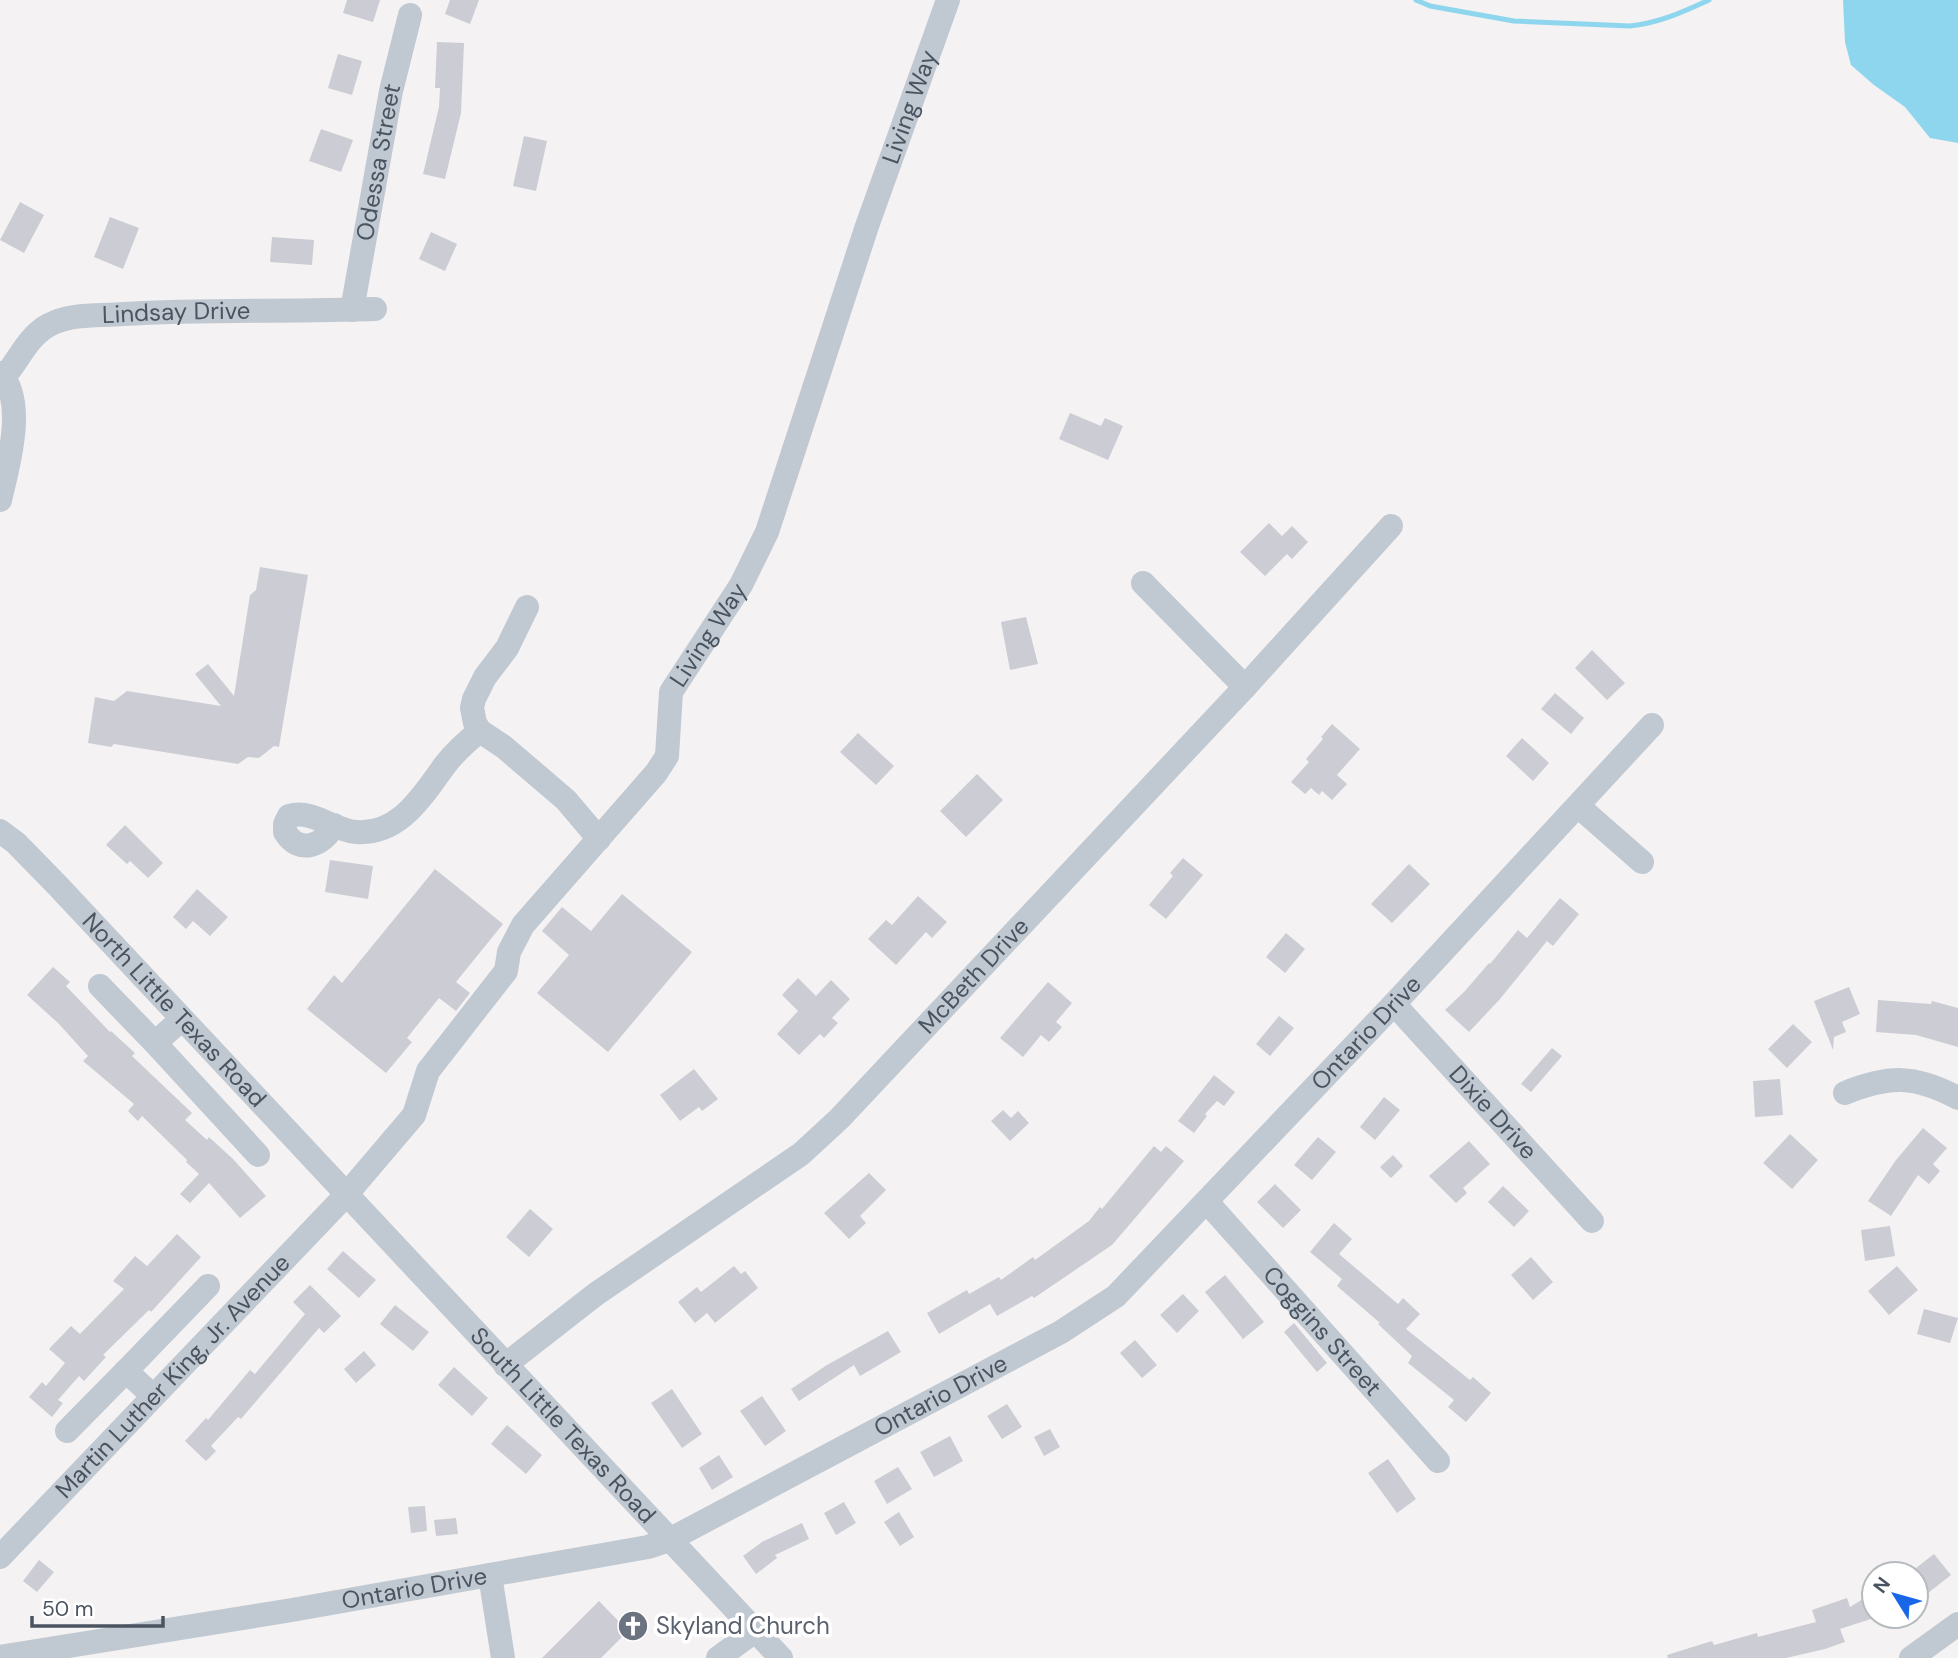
<svg xmlns="http://www.w3.org/2000/svg" width="1958" height="1658" font-family="'DM Sans',sans-serif">
<rect width="100%" height="100%" fill="#f4f2f2"/>
<path fill="#8ed5ee" d="M1843 0H1958V143L1930 138 1905 107 1874 85 1851 65 1845 42Z"/>
<g fill="none" stroke-linecap="round" stroke-linejoin="round">
<path stroke="#8ed5ee" stroke-width="5" d="M1416 0 1430 6 1514 21 1630 26C1659 23 1683 12 1709 0"/>
</g>
<path fill="#cccdd4" d="M347 0H380L373 22 343 13Z
M450 0H479L470 24 445 14Z
M437 42 464 43 461 113 445 179 423 174 439 107 440 88H435Z
M338 54 362 61 352 95 328 88Z
M321 129 353 140 341 172 309 161Z
M524 136 547 141 536 191 513 186Z
M20 202 44 215 24 253 0 240Z
M110 217 139 228 123 269 94 257Z
M431 232 457 244 445 271 419 259Z
M272 237 314 240 312 265 270 262Z
M1070 413 1101 426 1105 418 1123 426 1108 460 1059 439Z
M1269 523 1282 536 1292 526 1308 542 1292 559 1287 554 1265 576 1240 552Z
M260 567 308 575 279 747 274 746 259 758 248 757 238 764 114 744 111 747 88 743 95 697 114 701 127 691 221 706 195 674 208 664 234 696 250 595 256 590Z
M1026 617 1038 664 1010 670 1001 622Z
M1592 650 1625 683 1607 700 1575 668Z
M1555 693 1584 718 1571 734 1541 709Z
M1332 724 1360 749 1337 775 1347 784 1332 800 1322 791 1319 795 1311 788 1305 794 1291 782 1309 762 1306 759 1323 739 1321 737Z
M858 733 894 766 876 785 840 752Z
M1522 738 1549 763 1533 781 1506 756Z
M977 774 1003 800 966 837 940 811Z
M125 825 163 863 148 878 130 861 127 864 106 845Z
M1183 858 1203 875 1166 919 1149 905 1173 876 1170 873Z
M330 860 373 866 368 899 325 892Z
M1409 864 1430 884 1392 923 1371 904Z
M435 869 503 924 456 982 470 993 456 1011 439 998 407 1038 412 1042 386 1073 307 1009 334 975 342 983Z
M197 889 228 917 210 936 193 921 186 929 173 917Z
M622 894 692 952 608 1052 537 993 569 955 542 931 562 907 591 931Z
M918 896 947 922 932 938 926 932 896 965 868 939 886 920 892 925Z
M1560 898 1579 914 1553 946 1547 941 1500 999 1469 1032 1445 1010 1465 991 1489 963 1490 964 1518 930 1527 938Z
M1286 933 1305 949 1285 973 1266 957Z
M53 967 70 982 66 986 110 1032 111 1031 135 1053 132 1056 192 1113 185 1120 207 1140 209 1137 233 1159 266 1196 240 1218 209 1183 190 1203 180 1194 199 1174 186 1162 187 1160 142 1116 138 1121 128 1111 134 1104 83 1061 88 1056 58 1023 27 995Z
M798 978 816 996 831 980 850 999 832 1018 838 1023 824 1038 820 1034 799 1055 777 1034 798 1011 782 995Z
M1048 982 1072 1003 1056 1022 1062 1027 1049 1042 1041 1035 1023 1057 1000 1038Z
M1849 987 1860 1014 1842 1022 1846 1032 1834 1037 1833 1050 1814 1001Z
M1878 1000 1931 1004 1932 1001 1958 1008V1047L1916 1035 1876 1032Z
M1279 1016 1294 1028 1270 1056 1256 1044Z
M1793 1024 1812 1042 1787 1068 1768 1049Z
M1552 1048 1562 1056 1531 1092 1521 1084Z
M694 1069 718 1099 702 1111 699 1107 680 1121 660 1095Z
M1214 1075 1235 1092 1224 1106 1217 1101 1205 1114 1207 1116 1194 1133 1178 1121Z
M1780 1079 1783 1115 1755 1117 1753 1081Z
M1384 1097 1400 1110 1375 1140 1360 1127Z
M1003 1110 1011 1118 1018 1111 1029 1123 1010 1141 991 1121Z
M1923 1128 1947 1148 1933 1164 1940 1171 1929 1184 1918 1175 1891 1216 1868 1201 1896 1160Z
M1790 1134 1818 1160 1792 1189 1763 1163Z
M1318 1137 1336 1152 1312 1180 1294 1165Z
M1469 1141 1490 1164 1463 1188 1467 1193 1456 1203 1429 1176Z
M1154 1146 1161 1152 1166 1146 1184 1161 1112 1245 1034 1298 1032 1296 997 1316 990 1304 939 1334 927 1313 967 1290 969 1294 999 1277 1001 1280 1033 1257 1035 1260 1089 1221 1100 1207 1102 1209Z
M1393 1155 1403 1166 1391 1178 1380 1167Z
M869 1173 886 1190 860 1216 866 1223 849 1239 824 1213Z
M1275 1184 1301 1210 1283 1228 1257 1202Z
M1503 1186 1529 1211 1514 1227 1488 1202Z
M530 1209 553 1229 529 1257 506 1237Z
M1334 1223 1352 1239 1339 1254 1398 1304 1403 1298 1420 1314 1406 1329 1470 1380 1473 1377 1491 1393 1466 1422 1448 1407 1454 1400 1408 1363 1412 1356 1378 1324 1380 1323 1337 1286 1342 1279 1310 1252Z
M1890 1226 1895 1256 1865 1261 1861 1230Z
M177 1234 201 1257 151 1312 149 1310 103 1355 106 1357 84 1381 79 1376 58 1400 63 1403 52 1417 29 1397 42 1382 46 1386 65 1363 49 1349 71 1326 80 1334 124 1289 113 1281 135 1256 147 1266Z
M343 1251 376 1280 359 1298 327 1269Z
M1531 1257 1553 1282 1533 1300 1511 1275Z
M734 1266 741 1274 745 1271 758 1288 715 1323 707 1313 695 1323 678 1302 697 1287 701 1292Z
M1897 1266 1918 1290 1889 1315 1868 1291Z
M1225 1275 1264 1322 1243 1339 1205 1292Z
M310 1285 341 1316 324 1333 319 1328 241 1419 238 1417 211 1446 216 1451 206 1461 185 1441 206 1418 208 1420 250 1370 255 1374 305 1314 293 1302Z
M1183 1294 1199 1311 1177 1333 1160 1315Z
M395 1305 429 1332 413 1351 380 1324Z
M1924 1309 1958 1318 1950 1343 1917 1334Z
M1294 1323 1327 1363 1317 1372 1284 1332Z
M888 1331 901 1352 860 1376 854 1365 799 1401 791 1389 827 1365Z
M1135 1340 1157 1365 1142 1378 1120 1353Z
M364 1351 376 1365 356 1383 344 1369Z
M454 1367 488 1398 472 1416 438 1385Z
M672 1389 702 1434 682 1448 651 1403Z
M762 1396 786 1431 765 1446 740 1411Z
M1007 1404 1022 1427 1002 1439 987 1416Z
M507 1425 542 1455 526 1474 491 1444Z
M1050 1429 1060 1447 1044 1456 1034 1437Z
M950 1436 963 1461 934 1477 920 1452Z
M719 1455 733 1477 712 1490 699 1468Z
M1388 1459 1416 1499 1397 1513 1368 1473Z
M898 1467 912 1489 887 1504 874 1481Z
M844 1502 856 1523 836 1535 824 1513Z
M425 1506 427 1531 411 1533 408 1507Z
M899 1512 914 1537 900 1546 884 1522Z
M456 1518 458 1534 436 1536 434 1520Z
M802 1523 809 1539 775 1555 777 1558 756 1574 743 1556 762 1542Z
M1934 1554 1951 1575 1923 1597 1916 1588V1568Z
M39 1560 54 1572 37 1592 23 1581Z
M1874 1592V1618L1840 1629 1845 1642 1825 1649 1786 1658H1668L1667 1655 1712 1641 1714 1645 1757 1633 1758 1637 1816 1622 1812 1610 1847 1598 1850 1607Z
M599 1601 628 1631 601 1658H542Z"/>
<g fill="none" stroke-linecap="round" stroke-linejoin="round">
<g stroke="#c0c8d1" stroke-width="24">
<path id="s1" d="M352 310 391 91 410 15"/>
<path d="M0 373C27 401 8 466 0 500"/>
<path id="s2" d="M4 377C19 360 28 336 49 325 70 313 99 316 123 314 207 309 291 312 375 309"/>
<path d="M1143 583 1245 687"/>
<path d="M527 607 507 648 485 677 474 699 472 708 475 723 480 731 504 747 566 800 599 839"/>
<path d="M1578 806 1642 862"/>
<path d="M334 825C323 846 299 855 285 832V824L289 816C313 809 332 830 356 832 400 835 422 796 445 765 455 752 467 741 480 731"/>
<path id="s3" d="M0 831 16 843 58 886 781 1658"/>
<path d="M100 986 155 1043"/>
<path id="s4" d="M1394 1004 1592 1221"/>
<path d="M182 1019 155 1043 258 1155"/>
<path d="M1845 1093C1889 1075 1915 1075 1958 1098"/>
<path id="s5" d="M1207 1202 1438 1461"/>
<path id="s6" d="M505 1365 596 1294 801 1154 839 1119 1245 687 1391 526"/>
<path d="M153 1396 126 1371 208 1286"/>
<path d="M67 1431 126 1371"/>
<path id="s7" d="M0 1557 346 1195 414 1115 428 1071 506 971 509 952 523 925 656 773 667 756 671 692 741 585 767 532 867 226 948 0"/>
<path d="M490 1575 503 1658"/>
<path id="s8" d="M0 1657 292 1610 648 1547 669 1540 1061 1332 1116 1296 1394 1004 1652 725"/>
<path d="M718 1658 755 1631"/>
<path d="M1911 1658 1958 1624"/>
</g>
</g>
<defs>
<g id="church-disc" transform="scale(1.575)"><circle r="9.5" fill="#6b7280" stroke="#fff"/><path d="M-1.2-6h2.4v3.5h3.3v2.4h-3.3V6h-2.4V-.1h-3.3v-2.4h3.3Z" fill="#fff"/></g>
</defs>
<g fill-rule="evenodd">
<use href="#church-disc" x="633" y="1626"/>
</g>
<g text-anchor="middle" stroke-width="7" stroke-linejoin="round" paint-order="stroke">
<g font-size="24" fill="#495460" stroke="#fff">
<text dy="8" stroke="none"><textPath href="#s7" startOffset="1750">Living Way</textPath></text>
<text dy="8" stroke="none"><textPath href="#s1" startOffset="150">Odessa Street</textPath></text>
<text dy="8" stroke="none"><textPath href="#s2" startOffset="198">Lindsay Drive</textPath></text>
<text dy="8" stroke="none"><textPath href="#s7" startOffset="1183">Living Way</textPath></text>
<text dy="8" stroke="none"><textPath href="#s6" startOffset="612">McBeth Drive</textPath></text>
<text dy="8" stroke="none"><textPath href="#s3" startOffset="250">North Little Texas Road</textPath></text>
<text dy="8" stroke="none"><textPath href="#s8" startOffset="1552">Ontario Drive</textPath></text>
<text dy="8" stroke="none"><textPath href="#s4" startOffset="147">Dixie Drive</textPath></text>
<text dy="8" stroke="none"><textPath href="#s5" startOffset="173">Coggins Street</textPath></text>
<text dy="8" stroke="none"><textPath href="#s7" startOffset="250">Martin Luther King, Jr. Avenue</textPath></text>
<text dy="8" stroke="none"><textPath href="#s8" startOffset="987">Ontario Drive</textPath></text>
<text dy="8" stroke="none"><textPath href="#s3" startOffset="819">South Little Texas Road</textPath></text>
<text dy="8" stroke="none"><textPath href="#s8" startOffset="420">Ontario Drive</textPath></text>
</g>
<g font-size="24" fill="#5b616d" stroke="#fff" text-anchor="start">
<text x="656" y="1634">Skyland Church</text>
</g>
</g>
<g transform="translate(1895 1595) rotate(307)"><circle r="33" fill="#ffffff" stroke="#b6bbbf" stroke-width="2"/>
<path d="M0-5L12 26L0 18L-12 26Z" fill="#1767e8"/>
<text y="-10" font-size="19" font-weight="bold" text-anchor="middle" fill="#495460">N</text>
</g>
<path d="M32 1616v10h131v-10" fill="none" stroke="#495460" stroke-width="3.5"/>
<text x="42" y="1616" font-size="21" fill="#495460" stroke="#ffffff" stroke-width="5" paint-order="stroke">50 m</text>
</svg>
